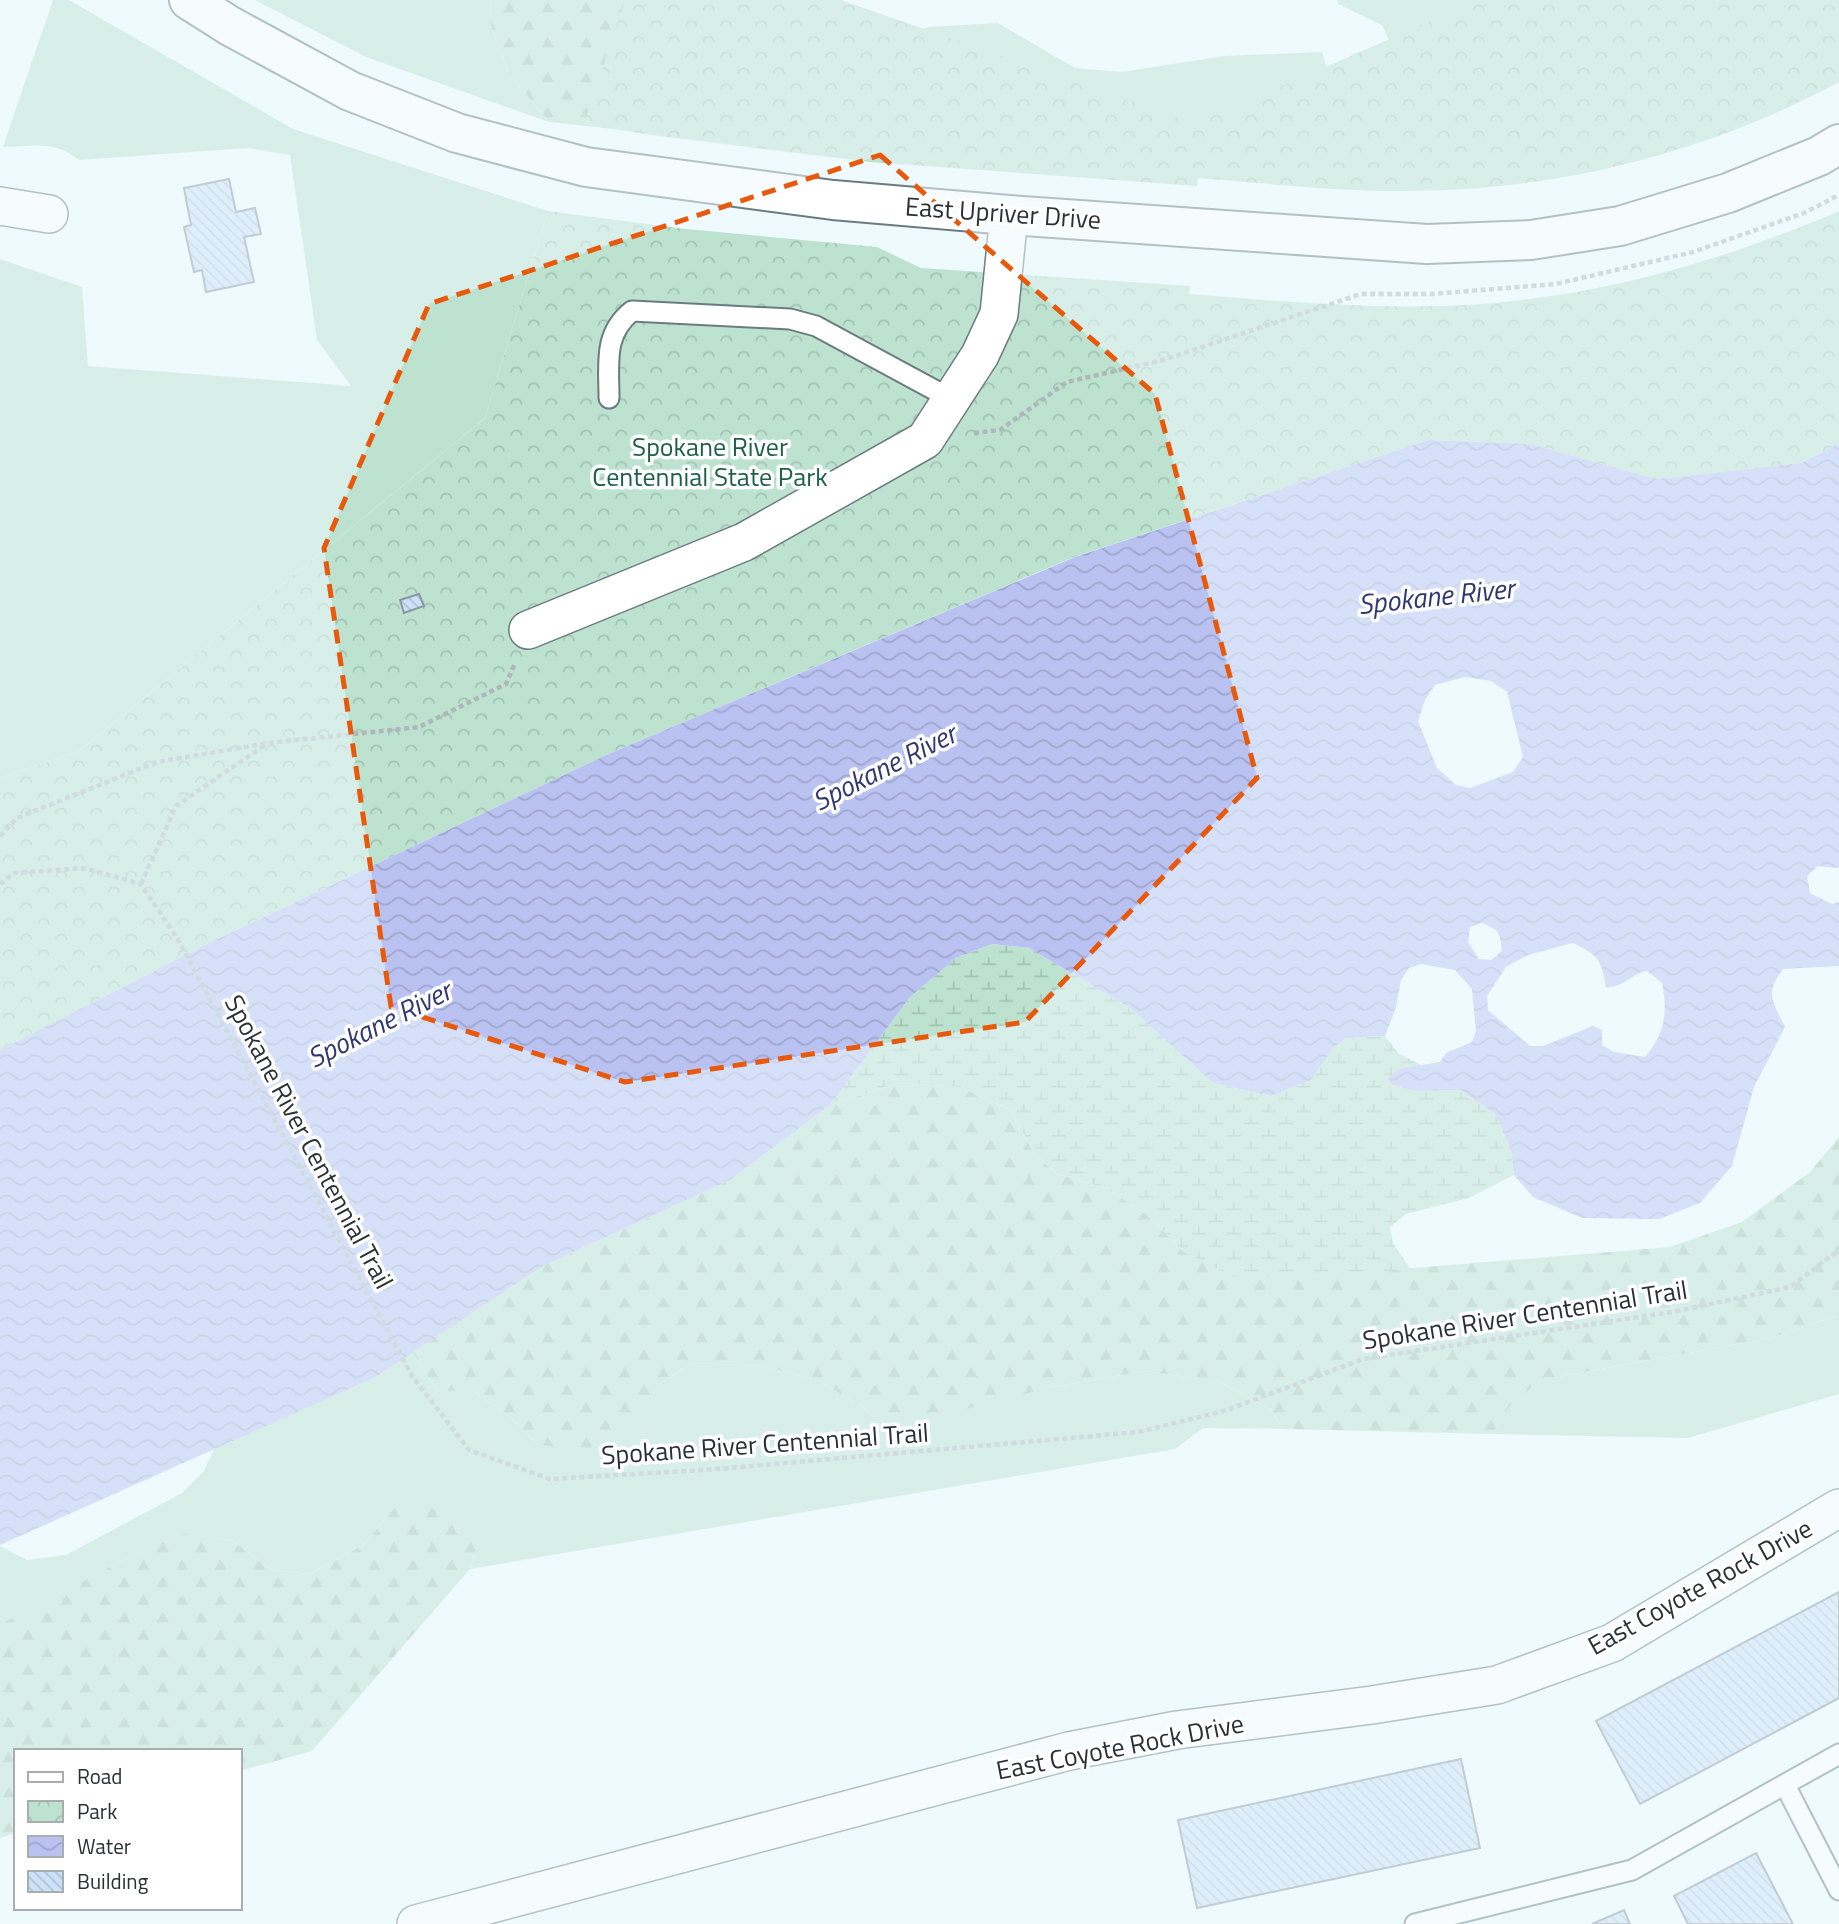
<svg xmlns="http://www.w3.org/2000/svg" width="1839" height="1924" font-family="'Titillium Web',sans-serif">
<defs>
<pattern id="forest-firs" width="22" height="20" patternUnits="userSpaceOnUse" patternTransform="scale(1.75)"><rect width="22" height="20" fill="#bde3d0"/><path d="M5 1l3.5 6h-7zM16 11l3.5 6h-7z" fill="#a3c3b3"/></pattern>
<pattern id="wetland-marsh" width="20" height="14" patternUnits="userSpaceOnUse" patternTransform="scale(1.75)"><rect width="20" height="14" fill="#bde3d0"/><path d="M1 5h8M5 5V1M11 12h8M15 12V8" fill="none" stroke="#a3c3b3"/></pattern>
<pattern id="park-crowns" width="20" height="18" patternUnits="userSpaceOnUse" patternTransform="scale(1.75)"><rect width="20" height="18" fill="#bde3d0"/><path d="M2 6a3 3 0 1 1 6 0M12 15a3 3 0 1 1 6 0" fill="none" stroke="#a3c3b3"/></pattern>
<pattern id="water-waves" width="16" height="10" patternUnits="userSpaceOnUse" patternTransform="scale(1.75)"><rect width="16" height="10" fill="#b9c2f1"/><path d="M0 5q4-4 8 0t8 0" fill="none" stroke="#9fa7cf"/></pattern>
<pattern id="building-back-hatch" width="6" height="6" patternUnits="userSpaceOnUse" patternTransform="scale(1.75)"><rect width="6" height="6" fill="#cbe2f9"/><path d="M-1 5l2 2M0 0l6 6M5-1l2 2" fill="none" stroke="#aec2d6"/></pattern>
</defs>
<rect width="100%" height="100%" fill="#effafe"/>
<path fill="#bde3d0" d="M53 0H69L293 129 548 211 485 418 78 752 0 778V259L82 287 88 366 351 386 317 340 290 155 248 148 79 160C55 140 32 146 3 147Z
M255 0H491L490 23 508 72 549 122 366 57Z
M1337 0H1513L1401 66 1382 25 1338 4Z
M998 23 1075 68 1121 72 1225 56 1322 52 1331 82 1249 132 807 80 928 27Z
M1839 1315V1394L1688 1438 1492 1434 1512 1402 1541 1380 1771 1338Z
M413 1352 437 1391H473L509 1416 537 1444 631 1432 661 1383 693 1363 761 1366 818 1380 870 1412 1052 1387 1145 1371 1220 1382 1270 1409 1283 1429 1203 1428 1175 1449 470 1569 478 1543 395 1507 363 1545 310 1574 271 1570 232 1540 184 1535 121 1561 0 1626V1546L27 1560 66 1555 182 1493 204 1471 214 1449 376 1377Z"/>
<path fill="url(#forest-firs)" d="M491 0H628L718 140 549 122 508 72 490 23Z
M898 1083 961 1087 1012 1111 1033 1152 1057 1174 1108 1189 1147 1215 1184 1252 1315 1276 1670 1247 1742 1222 1810 1172 1839 1137V1315L1771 1338 1541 1380 1512 1403 1492 1434 1283 1429 1270 1409 1220 1382 1145 1371 1052 1387 924 1420 870 1412 818 1380 761 1366 693 1363 661 1383 632 1432 582 1451 537 1444 509 1416 473 1391H437L413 1352 543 1266 730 1180 830 1105Z
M430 1500 459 1510 478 1543 470 1569 312 1751 240 1771V1751H16V1833L0 1838V1626L5 1622 121 1561 184 1534 232 1540 271 1570 310 1574 363 1545 395 1507Z"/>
<path fill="url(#wetland-marsh)" d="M992 944 1029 948 1130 1008 1213 1083 1271 1096 1311 1080 1333 1048 1346 1038 1385 1036 1398 1053 1423 1066 1398 1069 1416 1091 1461 1090 1495 1114 1511 1150 1514 1175 1469 1198 1406 1214 1390 1227 1393 1243 1411 1270 1315 1276 1234 1277 1184 1252 1147 1215 1108 1189 1057 1174 1033 1152 1012 1111 961 1087 898 1083 830 1105 910 997 956 958Z"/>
<path fill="url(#park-crowns)" d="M625 0H841L1195 124 1479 0H1839V82C1704 155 1548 193 1395 191 1329 191 1263 183 1198 178L1197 186 870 162 651 135 584 124Z
M548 211 686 229 877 247 921 268 1190 286 1189 294C1281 301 1373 310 1465 305 1595 298 1720 262 1839 211V444L1801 463 1657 479 1530 444 1428 440 1074 557 606 755 207 944 0 1050V778L78 752 485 418Z"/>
<path fill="url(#water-waves)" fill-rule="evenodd" d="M1428 440 1530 444 1657 479 1801 463 1839 444V868L1818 866 1807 876 1810 893 1832 904 1839 902V966L1783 969C1764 994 1773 1002 1785 1027L1754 1087 1732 1166 1700 1203 1659 1219 1582 1218 1533 1197 1514 1175 1511 1150 1495 1114 1461 1090 1416 1091 1390 1084 1389 1077 1398 1069 1440 1062 1446 1053 1472 1042 1476 1031 1472 989 1455 970 1421 964 1409 968 1401 980 1396 1007 1385 1036 1346 1038 1333 1048 1311 1080 1271 1096 1213 1083 1130 1008 1029 948 992 944 956 958 910 997 830 1105 730 1180 543 1266 376 1377 0 1545V1050L207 944 606 755 1075 557ZM1465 677 1491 681 1507 692 1523 757 1513 772 1470 788 1456 785 1437 768 1418 721 1425 700 1435 685ZM1482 923C1499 930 1500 932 1502 951L1491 960 1479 959 1468 942 1470 927ZM1573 943C1599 956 1601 959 1606 987 1622 989 1632 973 1647 971L1662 983C1668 1012 1665 1034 1645 1057L1614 1052 1602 1045V1030L1593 1026 1543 1046H1530L1488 1010 1487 996 1506 967 1528 955Z"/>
<path fill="url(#building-back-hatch)" stroke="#8a96a1" stroke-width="2" d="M229 179 236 212 255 208 261 234 244 237 254 282 206 292 202 270 194 272 184 227 191 225 184 188Z
M419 594 424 606 404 613 400 600Z
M1839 1592V1698L1640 1804 1596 1721Z
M1461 1759 1480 1848 1197 1908 1178 1820Z
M1756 1853 1793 1924H1688L1674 1896Z
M1624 1910 1630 1924H1592Z"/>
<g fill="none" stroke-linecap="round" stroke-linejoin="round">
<g stroke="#6b7c81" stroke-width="23">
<path id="service" d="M609 398C609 364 603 334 632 311L790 319 816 326 953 400
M1785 1785 1839 1890
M1415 1924 1632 1870 1839 1754"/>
</g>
<g stroke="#6b7c81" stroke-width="40">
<path id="minor" d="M0 206 49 214
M528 630 744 542 925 440 980 355 999 314 1009 215
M416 1924 1069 1751 1177 1730 1372 1705 1497 1685 1612 1643 1839 1508"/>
</g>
<g stroke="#6b7c81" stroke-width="42">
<path id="tertiary" d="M189 0 230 26 350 91 457 133 586 167 833 200 1009 215 1427 244 1531 240 1620 226 1728 193 1819 156 1839 144"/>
</g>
<path stroke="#aeb8bb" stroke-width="4.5" stroke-dasharray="5 3.5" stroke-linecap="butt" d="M974 433 1000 430 1067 382 1163 360 1361 294H1432L1556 284 1693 252 1804 213 1839 195
M0 836 17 818 157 762 269 743 419 727 506 684 515 663
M0 884 14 873 84 868 141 884 177 938 412 1376 469 1450 550 1479 705 1470 1139 1432 1227 1410 1363 1359 1678 1311 1790 1287 1839 1250
M141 884 176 806 265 745"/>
<use href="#service" stroke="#fff" stroke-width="19"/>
<use href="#minor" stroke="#fff" stroke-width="37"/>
<use href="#tertiary" stroke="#fff" stroke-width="38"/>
</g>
<path d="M0 0H1839V1924H0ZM880 155 1155 394 1257 778 1025 1022 625 1082 391 1007 324 548 429 304Z" fill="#effafe" fill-opacity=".55" fill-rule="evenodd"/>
<path fill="none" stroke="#e8590c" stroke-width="5" stroke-dasharray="14 9" stroke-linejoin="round" d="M880 155 1155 394 1257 778 1025 1022 625 1082 391 1007 324 548 429 304Z"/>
<g text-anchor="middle" stroke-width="7" stroke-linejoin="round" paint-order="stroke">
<g font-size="26" fill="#2a3133" stroke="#fff">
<text transform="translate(1003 213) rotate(4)" y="9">East Upriver Drive</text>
<text transform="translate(309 1142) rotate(62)" y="9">Spokane River Centennial Trail</text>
<text transform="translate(1525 1315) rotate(-9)" y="9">Spokane River Centennial Trail</text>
<text transform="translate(765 1444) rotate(-4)" y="9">Spokane River Centennial Trail</text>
<text transform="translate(1700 1587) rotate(-29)" y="9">East Coyote Rock Drive</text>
<text transform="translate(1120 1747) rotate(-11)" y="9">East Coyote Rock Drive</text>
</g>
<g font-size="26" fill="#1e5f47" stroke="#fff">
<text x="710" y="456">Spokane River<tspan x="710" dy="30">Centennial State Park</tspan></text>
</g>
<g font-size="28" font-style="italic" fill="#31376f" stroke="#fff">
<text transform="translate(1436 596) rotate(-6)" y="10">Spokane River</text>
<text transform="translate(884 767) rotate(-27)" y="10">Spokane River</text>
<text transform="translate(379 1024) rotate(-27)" y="10">Spokane River</text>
</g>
</g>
<rect x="14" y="1749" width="228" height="161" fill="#ffffff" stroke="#aaadad" stroke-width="2"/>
<rect x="28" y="1772" width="35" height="10" fill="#ffffff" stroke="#aaadad" stroke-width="2"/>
<text x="77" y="1784" font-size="21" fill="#2a3133">Road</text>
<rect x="28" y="1801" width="35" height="21" fill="url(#park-crowns)" stroke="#aaadad" stroke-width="2"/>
<text x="77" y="1819" font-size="21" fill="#2a3133">Park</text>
<rect x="28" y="1836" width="35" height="21" fill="url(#water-waves)" stroke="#aaadad" stroke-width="2"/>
<text x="77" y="1854" font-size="21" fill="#2a3133">Water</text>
<rect x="28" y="1871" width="35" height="21" fill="url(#building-back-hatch)" stroke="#aaadad" stroke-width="2"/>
<text x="77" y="1889" font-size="21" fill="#2a3133">Building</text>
</svg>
